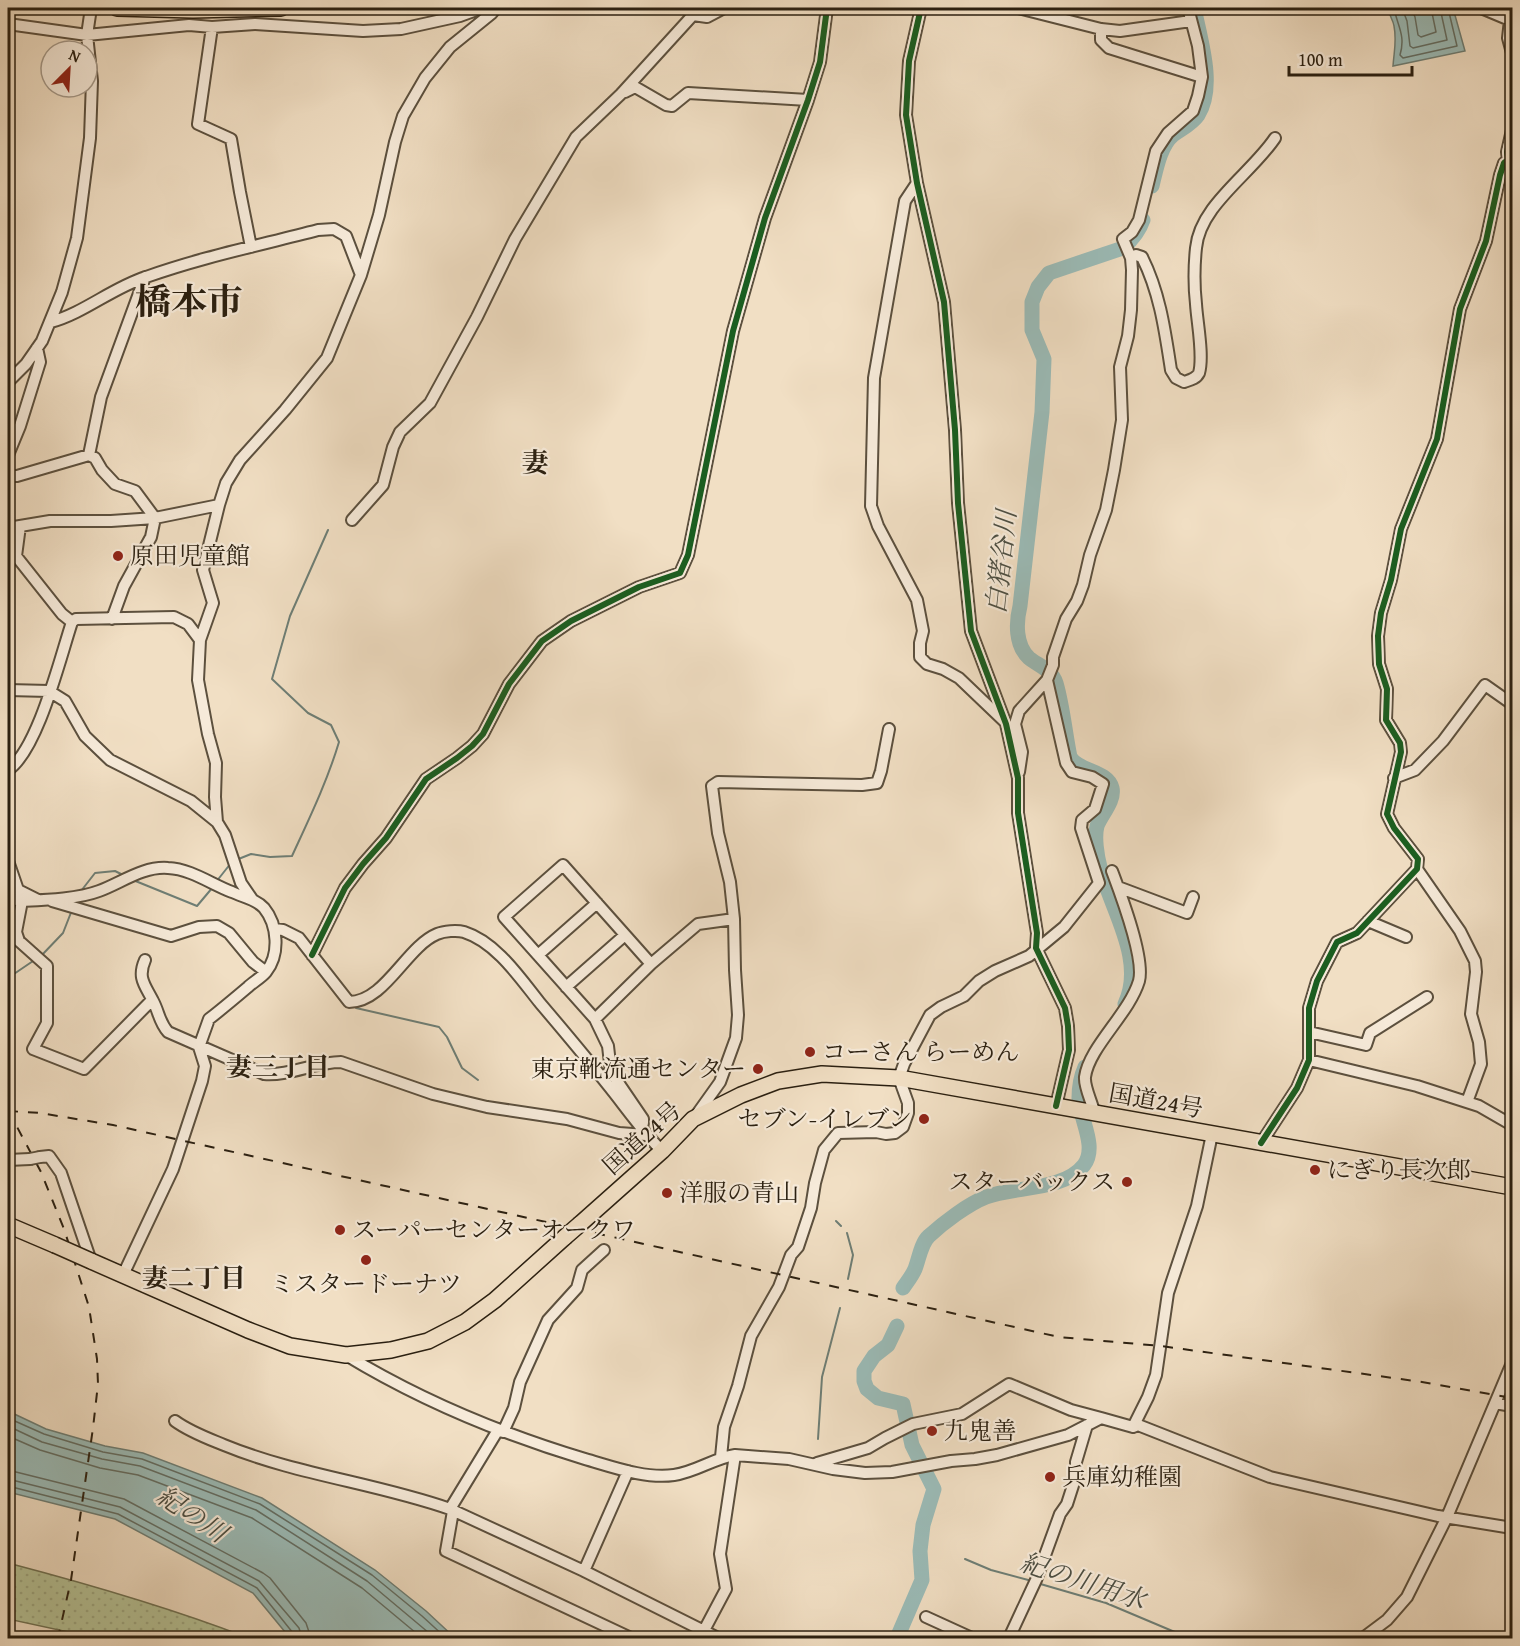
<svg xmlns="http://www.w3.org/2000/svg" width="1520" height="1646" font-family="'Gentium Book Plus','Noto Serif JP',serif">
<defs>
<pattern id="grass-dots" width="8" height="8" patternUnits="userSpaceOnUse" patternTransform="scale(1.5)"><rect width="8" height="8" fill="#b6c397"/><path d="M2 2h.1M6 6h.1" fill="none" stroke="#9da781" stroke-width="1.8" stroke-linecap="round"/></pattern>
</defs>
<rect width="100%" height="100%" fill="#f1dfc4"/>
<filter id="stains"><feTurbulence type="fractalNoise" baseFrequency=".00333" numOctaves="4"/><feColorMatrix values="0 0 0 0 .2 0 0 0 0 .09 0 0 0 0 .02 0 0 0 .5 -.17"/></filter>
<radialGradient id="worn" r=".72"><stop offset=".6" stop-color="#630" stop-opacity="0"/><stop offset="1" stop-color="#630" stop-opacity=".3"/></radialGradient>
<path fill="url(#grass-dots)" stroke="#707254" stroke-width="1.5" d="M8 1563C88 1584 168 1607 246 1637L96 1638 8 1619Z"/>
<path fill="#9bbcb8" stroke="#6e7e75" stroke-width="1.5" d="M1389 8H1453L1465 51 1393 66C1394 51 1397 41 1394 26 1393 19 1388 15 1389 8Z
M8 1411 46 1429 105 1446 143 1453 262 1498 375 1570 426 1611 455 1638H290L253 1593 115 1519 8 1492Z"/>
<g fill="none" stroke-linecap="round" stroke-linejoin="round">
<path stroke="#636e64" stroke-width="1.5" d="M1394 8C1397 25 1406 35 1400 55L1403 58 1457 46 1448 8
M1402 8 1407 21 1410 46 1413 48 1447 40 1440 8
M1411 8 1415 17 1418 35 1421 37 1436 32 1431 8
M8 1418 44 1434 103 1452 142 1459 260 1504 372 1575 422 1616 446 1638
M8 1426 42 1442 102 1459 140 1466 256 1510 367 1581 435 1638
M8 1436 40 1450 100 1468 138 1475 252 1518 362 1588 422 1638
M8 1470 124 1499 263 1573 270 1578 306 1623 311 1638
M8 1479 120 1507 259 1581 299 1628 302 1638
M8 1486 118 1514 257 1588 293 1633 294 1638"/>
<path stroke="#6e7e75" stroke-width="2" d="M236 860 251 854 270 857 292 856C309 819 327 782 339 742L331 725 308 713 272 679 290 616 328 530
M133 880 197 906 213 887
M216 882 231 863
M81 891 95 873 115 871 123 875
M41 956 63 933 72 910
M8 978 36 959
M356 1008 439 1027 447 1037 462 1068 478 1080
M836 1221 841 1226
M847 1233 853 1255 848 1279
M818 1439 822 1377 840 1308
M965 1559 991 1570 1032 1581
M1037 1583 1106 1603 1189 1638"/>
<path stroke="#9bbcb8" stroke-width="15" d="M1152 186C1156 170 1160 146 1173 135 1181 129 1192 124 1198 115 1216 87 1200 38 1194 8
M1125 1004C1146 960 1111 910 1100 867 1097 856 1094 837 1097 826 1101 815 1115 801 1112 788 1107 770 1079 772 1070 757 1065 733 1063 707 1056 683 1052 670 1039 666 1029 658 1015 645 1016 622 1020 606L1042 412 1044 359 1032 330V302L1038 287 1049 273 1123 248C1132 240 1139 232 1143 220
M903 1288C907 1282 912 1276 915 1269 919 1259 921 1243 929 1236 943 1223 968 1204 986 1197 1015 1186 1064 1191 1084 1165 1098 1146 1079 1118 1079 1098 1079 1088 1081 1076 1085 1067
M897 1326 888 1345 874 1356 864 1371V1381L867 1389 878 1398 903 1404 912 1445 934 1489 923 1525 920 1551 922 1580 897 1638"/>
<g stroke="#5c503e" stroke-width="14">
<path id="minor" d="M921 8 909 61 906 115 917 183 944 302 955 430 958 503 971 631 1006 724 1018 778V813L1037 933 1036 948 1065 1008 1068 1026 1069 1050 1056 1106
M1018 8 1101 29 1120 31 1191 21
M1481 8 1512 21
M1510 20 1508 38 1512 53
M8 24 87 35 189 25 212 27 255 24 363 31 401 29 460 16 482 8
M212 27 198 124 231 139 240 192 251 247
M1101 29V40L1109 48 1202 77
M625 92 635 87 666 105 672 106 688 93 808 100
M917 183 905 201 874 378 871 506 878 526 917 600 923 631 920 643V657L927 664 943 669 959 678 1004 721
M1131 258 1136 255 1142 257C1160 293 1165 331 1171 370L1176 378 1184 382C1190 380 1196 379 1199 373 1204 356 1197 322 1196 304 1194 286 1194 267 1196 248 1200 205 1251 174 1275 138
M51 322C84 313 112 288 146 277 202 257 261 245 318 230L334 229 346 236 361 275
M8 382 26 364 42 341 62 292 77 238 90 138 92 81 87 35 91 8
M8 455 20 426 40 362 37 348
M89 455 101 397 145 277
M8 476H17L89 455 95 458 102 470 115 484 135 491 155 518
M352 520 383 485 393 447 400 432 430 403 477 317 515 239 576 137 621 94 693 15 707 17 724 8
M20 526 16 556 62 614 72 622
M8 528 50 521H111L155 518 219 505
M112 619 124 586 151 537 155 518
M8 690 49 691 65 701 85 736 110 760 191 801 217 822 225 835 241 883 252 899
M8 770C38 750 60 658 72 622L76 619 174 617 188 624 200 640
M1019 772 1022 752 1015 724 1019 711 1047 680 1053 665V657L1066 619 1077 601 1083 585 1090 555 1106 510 1114 470 1122 420 1120 367 1128 336 1131 310 1132 270 1131 258 1123 239 1132 232 1139 220 1156 151 1168 133 1193 111 1198 96 1202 77 1198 46 1188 8
M1394 778 1415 770 1443 741 1485 685 1512 704
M217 822 215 797 216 763 208 734 198 680 200 640 213 603 203 570 219 505 226 483 240 460 285 410 327 358 361 275 379 215 395 142 403 116 425 78 450 47 492 13 496 8
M8 861 18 890 38 900
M1417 869 1460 931 1475 961 1476 972 1471 1014 1479 1042 1481 1064 1467 1102
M1118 887 1187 913 1193 897
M8 898 22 901
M52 901 171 936 199 927 217 926 229 933 253 962 266 972
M1368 921 1406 937
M274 929 283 930 299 938 349 1002C385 1002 406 947 437 934 444 931 457 930 464 932 496 942 520 978 540 1003 563 1030 585 1056 607 1084 625 1106 641 1130 662 1151
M312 955 345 888 363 864 386 838 426 779 457 758 472 746 483 734 509 684 542 641 571 621 639 587 680 573 688 555 733 331 765 218 808 100 820 62 827 8
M538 955 597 903
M145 960C137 978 145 985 153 1001 159 1012 159 1022 168 1032L264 1074C290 1076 315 1062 341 1062L433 1094 487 1107 567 1119 619 1133 646 1135
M566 987 625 935
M595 1019 651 964 698 924 734 919
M1309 1032 1366 1045 1370 1033 1427 997
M1309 1060 1417 1086 1479 1106 1512 1125
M1094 1112C1092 1102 1084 1087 1085 1077 1089 1047 1129 1014 1139 981 1145 958 1121 895 1112 871
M695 1117 720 1082 736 1038 738 1015 735 970 734 919 730 882 718 833 712 786 718 782 862 785 877 783 881 771 889 729
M643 1123V1119L611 1072 608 1046 595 1019 504 917 563 865 651 964
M1261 1143 1297 1088 1309 1060V1008L1317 981 1337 942 1357 933 1417 869 1418 859 1394 828 1387 814 1401 752 1400 743 1386 720 1387 689 1379 664 1378 636 1381 613 1391 580 1401 529 1437 439 1460 309 1486 241 1500 175 1504 163 1508 160 1507 152 1512 130
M40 1157 49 1156 61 1173 91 1261
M8 1160 30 1159
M123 1275 173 1169 202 1081 205 1066 199 1047 209 1019C222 1009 235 998 248 987 253 982 261 978 266 972 280 955 278 925 264 908 256 899 243 897 232 892 211 884 191 869 168 868 143 866 121 883 99 891 78 899 45 900 22 901L16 932 19 941 47 966V1023L33 1049 84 1069 152 1000
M346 1355C420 1400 502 1434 585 1459 613 1467 645 1479 674 1475 696 1472 714 1458 735 1455L720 1554 726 1589 700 1638
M1495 1403 1512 1406
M175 1421C190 1432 207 1438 224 1445 297 1475 376 1483 450 1509
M1133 1427 1148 1397 1156 1375 1168 1293 1197 1206 1212 1134
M498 1430 450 1509 584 1571 718 1638
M503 1432 514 1408 520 1382 548 1320 577 1288 582 1270 604 1250
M735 1455 789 1459 833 1469 865 1473 892 1472 951 1461 975 1459 997 1455 1068 1435 1101 1418 1133 1427 1138 1425 1270 1477 1438 1516 1512 1528
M721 1457 724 1427 738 1386 751 1336 779 1287 791 1255 798 1247 811 1208 815 1183 824 1150 838 1133 876 1132 886 1134 895 1133 903 1127 908 1113V1103L899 1078 904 1064 930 1015 941 1007 964 996 979 981 995 971 1029 956 1064 927 1099 883 1081 828 1082 820 1095 809 1103 784 1092 777 1072 772 1066 763 1047 680
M817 1463 868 1448 885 1438 913 1424 962 1414 1009 1384 1071 1410 1101 1418
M453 1511 446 1551 631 1638
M584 1571 628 1471
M926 1617 972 1638
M636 1638H644
M1009 1638 1036 1580 1060 1514 1067 1504 1076 1476V1462L1087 1425
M1363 1638 1387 1620 1407 1597 1447 1517 1512 1363"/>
</g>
<g stroke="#2b2011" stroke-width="18">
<path id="highway" d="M117 8 193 10 281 8
M580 1224 662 1151 693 1119 741 1095 778 1081 822 1074 899 1078 1512 1187
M8 1225 55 1245
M91 1261 248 1330 290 1346 346 1355 391 1350 428 1341 465 1322 495 1300 565 1237"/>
</g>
<use href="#minor" stroke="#f6ead9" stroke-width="10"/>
<use href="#highway" stroke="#f1dfc4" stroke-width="15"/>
<path stroke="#2b2011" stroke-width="2" stroke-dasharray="10 10" stroke-linecap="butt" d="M8 1110 41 1172 64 1229 89 1307 97 1359 98 1384 93 1428 71 1580 58 1638
M8 1111 40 1113 113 1125 1059 1337 1161 1346 1422 1382 1512 1398"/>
<g stroke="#5c503e" stroke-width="14" stroke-linecap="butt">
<path id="minor-bridge" d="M30 1159 40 1157"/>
</g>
<g stroke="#2b2011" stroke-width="18" stroke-linecap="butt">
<path id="highway-bridge" d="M565 1237 580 1224
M55 1245 91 1261"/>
</g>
<use href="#minor-bridge" stroke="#f6ead9" stroke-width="10"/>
<use href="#highway-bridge" stroke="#f1dfc4" stroke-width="15"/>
<g stroke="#f6ead9" stroke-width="10">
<path id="cycleway" d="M921 8 909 61 906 115 917 183 944 302 955 430 958 503 971 631 1006 724 1018 778V813L1037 933 1036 948 1065 1008 1068 1026 1069 1050 1056 1106
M312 955 345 888 363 864 386 838 426 779 457 758 472 746 483 734 509 684 542 641 571 621 639 587 680 573 688 555 733 331 765 218 808 100 820 62 827 8
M1261 1143 1297 1088 1309 1060V1008L1317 981 1337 942 1357 933 1417 869 1418 859 1394 828 1387 814 1401 752 1400 743 1386 720 1387 689 1379 664 1378 636 1381 613 1391 580 1401 529 1437 439 1460 309 1486 241 1500 175 1504 163 1508 160 1507 152 1512 130"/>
</g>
<use href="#cycleway" stroke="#1b5e20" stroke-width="6"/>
</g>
<g fill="#8f2418" stroke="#f6ead9" stroke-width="2">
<circle cx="118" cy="556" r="6"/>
<circle cx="810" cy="1052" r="6"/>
<circle cx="758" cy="1069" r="6"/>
<circle cx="924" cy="1119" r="6"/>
<circle cx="1315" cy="1170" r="6"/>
<circle cx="1127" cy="1182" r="6"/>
<circle cx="667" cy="1193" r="6"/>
<circle cx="340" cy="1230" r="6"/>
<circle cx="366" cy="1260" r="6"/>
<circle cx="932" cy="1431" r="6"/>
<circle cx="1050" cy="1477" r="6"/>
</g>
<g text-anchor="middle" stroke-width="4.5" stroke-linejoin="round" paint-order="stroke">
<g font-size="24" fill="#2b2011" stroke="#f6ead9" text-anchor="start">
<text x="130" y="564">原田児童館</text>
<text x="822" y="1060">コーさん らーめん</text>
<text x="746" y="1077" text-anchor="end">東京靴流通センター</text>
<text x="912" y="1127" text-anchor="end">セブン-イレブン</text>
<text x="1327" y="1178">にぎり長次郎</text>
<text x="1115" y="1190" text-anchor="end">スターバックス</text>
<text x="679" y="1201">洋服の青山</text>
<text x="352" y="1238">スーパーセンターオークワ</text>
<text x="366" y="1292" text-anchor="middle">ミスタードーナツ</text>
<text x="944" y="1439">九鬼善</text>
<text x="1062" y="1485">兵庫幼稚園</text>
</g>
<g font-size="24" fill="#2b2011" stroke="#f6ead9">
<text transform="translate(1156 1101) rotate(10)" y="8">国道24号</text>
<text transform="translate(642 1138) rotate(-42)" y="8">国道24号</text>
</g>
<g font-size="26" font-style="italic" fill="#4d4f43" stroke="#f6ead9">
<text transform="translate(1001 562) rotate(-84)" y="9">白猪谷川</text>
<text transform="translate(192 1514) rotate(34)" y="9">紀の川</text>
<text transform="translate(1083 1581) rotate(18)" y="9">紀の川用水</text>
</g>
<g font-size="26" font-weight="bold" fill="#2b2011" stroke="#f6ead9">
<text x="278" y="1076">妻三丁目</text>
<text x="194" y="1287">妻二丁目</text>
</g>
<g font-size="27" font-weight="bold" fill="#2b2011" stroke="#f6ead9">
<text x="535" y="472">妻</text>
</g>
<g font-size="36" font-weight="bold" fill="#2b2011" stroke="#f6ead9">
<text x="189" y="314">橋本市</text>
</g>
</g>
<rect width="1520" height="1646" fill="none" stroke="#f1dfc4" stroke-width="30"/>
<rect x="9" y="9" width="1502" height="1628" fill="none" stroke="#2b2011" stroke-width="3"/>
<rect x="15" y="15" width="1490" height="1616" fill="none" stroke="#2b2011" stroke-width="1.5"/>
<g transform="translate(69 69) rotate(24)"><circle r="28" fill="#f6ead9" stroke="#a59989" stroke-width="1.5"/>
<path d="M0-4.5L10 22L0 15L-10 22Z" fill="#8f2418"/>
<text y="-9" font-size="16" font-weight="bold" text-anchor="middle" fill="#2b2011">N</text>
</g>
<path d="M1289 66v9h123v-9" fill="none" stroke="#2b2011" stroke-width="3"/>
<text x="1298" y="66" font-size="18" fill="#2b2011" stroke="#f6ead9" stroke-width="4.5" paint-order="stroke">100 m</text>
<rect width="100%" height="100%" filter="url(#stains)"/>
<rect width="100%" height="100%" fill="url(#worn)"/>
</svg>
